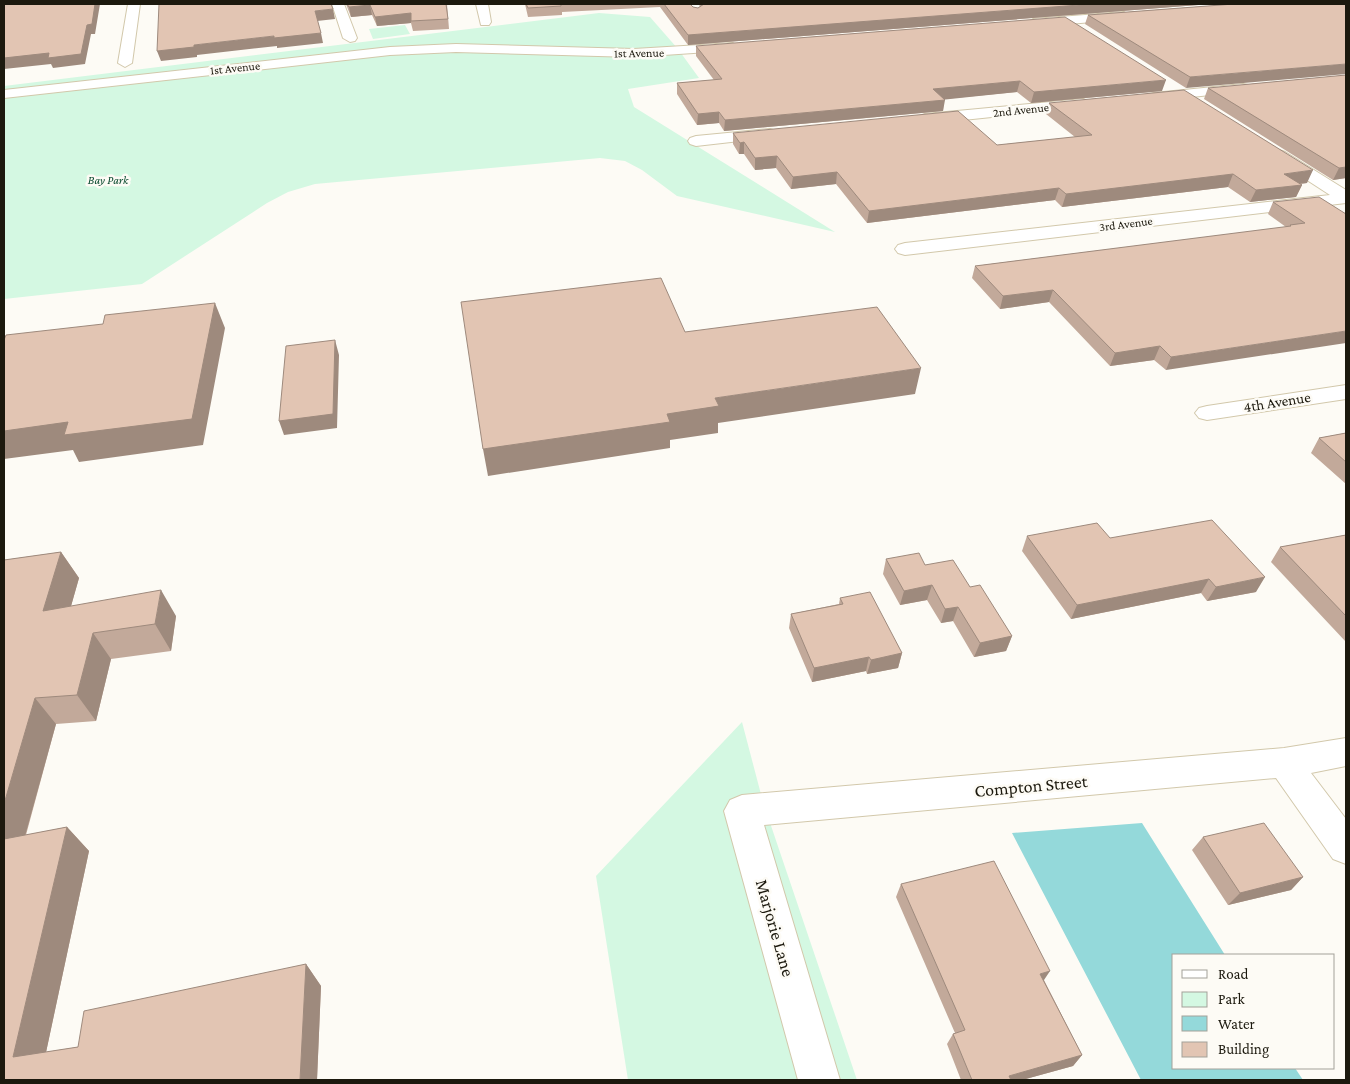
<svg xmlns="http://www.w3.org/2000/svg" width="1350" height="1084" font-family="'Crimson Pro',serif">
<rect width="100%" height="100%" fill="#fdfbf5"/>
<path fill="#d4f8e2" d="M599 13 650 17 678 49 699 78 628 89 634 107 835 232 677 196 642 170 625 161 600 158 315 184 288 192 267 203 142 284 4 299V86Z
M405 25 410 34 373 39 369 29Z
M742 722 763 802 857 1080H628L596 876Z"/>
<path fill="#94d9da" d="M1142 823 1225 955H1174V1068H1295L1303 1080H1141L1012 833Z"/>
<g fill="none" stroke-linecap="round" stroke-linejoin="round">
<g stroke="#d2c8ab" stroke-width="2">
<path id="minor" d="M128 4H140L132 63 125 67 118 63Z
M332 4H344L357 38 355 41 350 42 343 38Z
M476 4H488L491 22 489 25H481Z
M1124 12 1130 16 1128 19 1033 27 1027 23 1033 19Z
M733 43 740 47 738 50 634 57 456 52 390 55 4 98V90L390 47 456 44 634 49Z
M1243 84 1248 85 1250 88 1248 91 1154 101 1149 100 1147 97 1149 94 1154 93Z
M1083 99 1088 101 1091 104 1088 107 925 124 920 122 917 119 920 116 925 114Z
M770 129 776 131 778 134 776 137 696 146 690 144 688 141 690 138 696 136Z
M1279 150 1285 152 1346 190V203L905 255 898 253 895 249 898 245 905 243 1330 195 1273 158 1271 155 1273 152Z
M1346 385V399L1207 420 1199 418 1195 413 1199 408 1207 406Z
M1346 738V766L1311 773 1346 819V864L1333 859 1276 778 764 825 840 1080H798L724 811 730 800 742 795 1284 748Z"/>
</g>
<use href="#minor" fill="#fff" fill-rule="evenodd"/>
</g>
<path fill="#c2a99a" d="M346 4H447L449 29 413 31 411 23 377 26 372 15 351 17Z
M525 4H690L693 7 698 8 700 6 698 4H1211L688 45 660 7 562 12V15L528 17Z
M1234 4 1186 88 1085 24 1088 15Z
M696 46 1162 91 1031 103 1017 92 944 99 943 111 724 131 719 123 697 125 677 94V83L714 80 696 56Z
M1346 75V178L1333 180 1204 99 1208 88Z
M1049 103 1307 183 1300 184 1302 185 1296 197 1250 202 1228 187 1062 207 1055 200 867 223 836 184 791 189 776 168 755 170 744 154H739L733 144V133L997 145 1075 137 1046 114Z
M1273 202 1346 214 1166 370 1154 360 1110 366 1049 302 1000 309 972 278 975 266 1286 227 1268 214Z
M1346 433V484L1311 453 1319 438Z
M1346 535V642L1271 562 1280 547Z
M1027 536 1110 538 1256 592 1207 601 1201 593 1071 619 1022 551Z
M61 552 79 578 71 606 176 616 171 651 111 659 96 721 56 724 26 835 67 827 89 851 46 1052 78 1047 306 964 321 986 317 1080H4V560Z
M886 559 925 565 970 587 1012 636 1006 651 974 657 953 621 941 623 927 600 900 605 883 574Z
M840 598 902 653 898 668 867 674 866 671 812 682 789 628 791 614 839 604Z
M1203 837 1303 877 1291 890 1228 905 1192 850Z
M901 884 1044 980 1082 1055 1073 1066 1022 1080H961L947 1044 953 1034 955 1033 896 897Z"/>
<path fill="#9e8a7d" d="M95 4H100L95 34H91L85 64 53 68 51 64 4 69V58Z
M1092 4H1211L688 45V35Z
M370 5 372 15 351 17 349 7Z
M333 9 335 19 317 21 315 11Z
M411 13V23L377 26 375 17Z
M321 33 323 43 277 48V46L197 55V57L161 61 157 51 194 45 274 36Z
M1346 64V74L1186 88 1190 77Z
M1166 80 1162 91 1031 103 1034 92Z
M1020 81 1017 92 931 101 933 89Z
M945 100 943 111 724 131 725 120Z
M719 112V123L697 125 698 114Z
M744 142V154H739L740 143Z
M777 156 776 168 755 170V158Z
M1346 167V178L1333 180 1339 168Z
M1313 170 1307 183 1279 186 1284 174Z
M837 172 836 184 791 189 793 177Z
M1233 174 1228 187 1062 207 1066 194Z
M1302 185 1296 197 1250 202 1256 190Z
M1059 188 1055 200 867 223 869 211Z
M1053 290 1049 302 1000 309 1003 296Z
M215 303 225 328 203 445 79 462 73 450 4 459V431Z
M1346 331V343L1166 370 1171 357Z
M335 340 339 355 337 428 284 435 279 421Z
M1160 346 1154 360 1110 366 1115 353Z
M921 368 915 394 718 423V433L670 440V448L488 476 483 449 667 414 715 398Z
M61 552 79 578 62 638 43 611Z
M1265 577 1256 592 1207 601 1216 587Z
M1209 579 1201 593 1071 619 1077 605Z
M932 585 927 600 900 605 904 591Z
M161 590 176 616 171 651 155 624Z
M958 607 953 621 941 623 945 609Z
M93 633 111 659 96 721 77 695Z
M1012 636 1006 651 974 657 980 643Z
M902 653 898 668 867 674 871 660Z
M869 657 866 671 812 682 814 668Z
M35 698 56 724 17 865 4 852V804Z
M67 827 89 851 41 1076 13 1057Z
M1303 877 1291 890 1228 905 1240 893Z
M306 964 321 986 317 1080H300Z
M1050 971 1042 983 1040 974Z
M1082 1055 1073 1066 1022 1080H1006L1009 1076Z"/>
<path fill="#e2c5b3" stroke="#9e8a7d" d="M4 4H95L92 24 87 25 81 54 48 58 49 53 4 58Z
M159 4H331L333 9 315 11 321 33 274 38V36L194 45V47L157 51Z
M347 4H446L448 19 411 21V13L375 17 370 5 349 7Z
M526 4H561V6L528 8Z
M664 4H690L693 7 698 8 704 4H1092L688 35Z
M1234 4H1346V64L1190 77 1088 15Z
M1065 17 1166 80 1034 92 1020 81 933 89 945 100 725 120 719 112 698 114 677 83 722 79 696 46Z
M1346 75V167L1339 168 1208 88Z
M1184 90 1313 170 1284 174 1302 185 1256 190 1233 174 1066 194 1059 188 869 211 837 172 793 177 777 156 755 158 744 142 740 143 733 133 958 111 997 145 1092 135 1049 103Z
M1319 197 1346 214V331L1171 357 1160 346 1115 353 1053 290 1003 296 975 266 1291 226 1290 225 1305 223 1273 202Z
M661 278 685 332 877 307 921 368 715 398 719 406 667 414 670 422 483 449 461 302Z
M215 303 192 419 64 435 68 422 4 431V340L6 335 103 324 105 315Z
M335 340 333 414 279 421 286 346Z
M1346 433V462L1319 438Z
M1212 520 1265 577 1216 587 1209 579 1077 605 1027 536 1097 523 1110 538Z
M1346 535V616L1280 547Z
M61 552 43 611 161 590 155 624 93 633 77 695 35 698 4 804V560Z
M919 553 925 565 953 560 970 587 980 585 1012 636 980 643 958 607 945 609 932 585 904 591 886 559Z
M870 592 902 653 871 660 869 657 814 668 791 614 843 604 840 598Z
M1264 823 1303 877 1240 893 1203 837Z
M67 827 13 1057 78 1047 84 1011 306 964 300 1080H4V839Z
M994 861 1050 971 1040 974 1082 1055 1009 1076 1011 1080H972L953 1034 965 1030 901 884Z"/>
<g text-anchor="middle" stroke-width="5" stroke-linejoin="round" paint-order="stroke">
<g font-size="12" fill="#1c190e" stroke="#fdfbf5">
<text transform="translate(639 53) rotate(-1)" y="4">1st Avenue</text>
<text transform="translate(235 68) rotate(-6)" y="4">1st Avenue</text>
<text transform="translate(1021 110) rotate(-6)" y="4">2nd Avenue</text>
<text transform="translate(1126 224) rotate(-7)" y="4">3rd Avenue</text>
</g>
<g font-size="12" font-style="italic" fill="#04472b" stroke="#fdfbf5">
<text x="108" y="184">Bay Park</text>
</g>
<g font-size="15" fill="#1c190e" stroke="#fdfbf5">
<text transform="translate(1277 402) rotate(-9)" y="5">4th Avenue</text>
</g>
<g font-size="18" fill="#1c190e" stroke="#fdfbf5">
<text transform="translate(1031 786) rotate(-5)" y="6">Compton Street</text>
<text transform="translate(775 928) rotate(74)" y="6">Marjorie Lane</text>
</g>
</g>
<rect width="1350" height="1084" fill="none" stroke="#1c190e" stroke-width="10"/>
<rect x="1172" y="954" width="162" height="115" fill="#fdfbf5" stroke="#a3a199"/>
<rect x="1182" y="970" width="25" height="8" fill="#ffffff" stroke="#a3a199"/>
<text x="1218" y="979" font-size="15" fill="#1c190e">Road</text>
<rect x="1182" y="992" width="25" height="15" fill="#d4f8e2" stroke="#a3a199"/>
<text x="1218" y="1004" font-size="15" fill="#1c190e">Park</text>
<rect x="1182" y="1016" width="25" height="15" fill="#94d9da" stroke="#a3a199"/>
<text x="1218" y="1029" font-size="15" fill="#1c190e">Water</text>
<rect x="1182" y="1042" width="25" height="15" fill="#e2c5b3" stroke="#a3a199"/>
<text x="1218" y="1054" font-size="15" fill="#1c190e">Building</text>
</svg>
